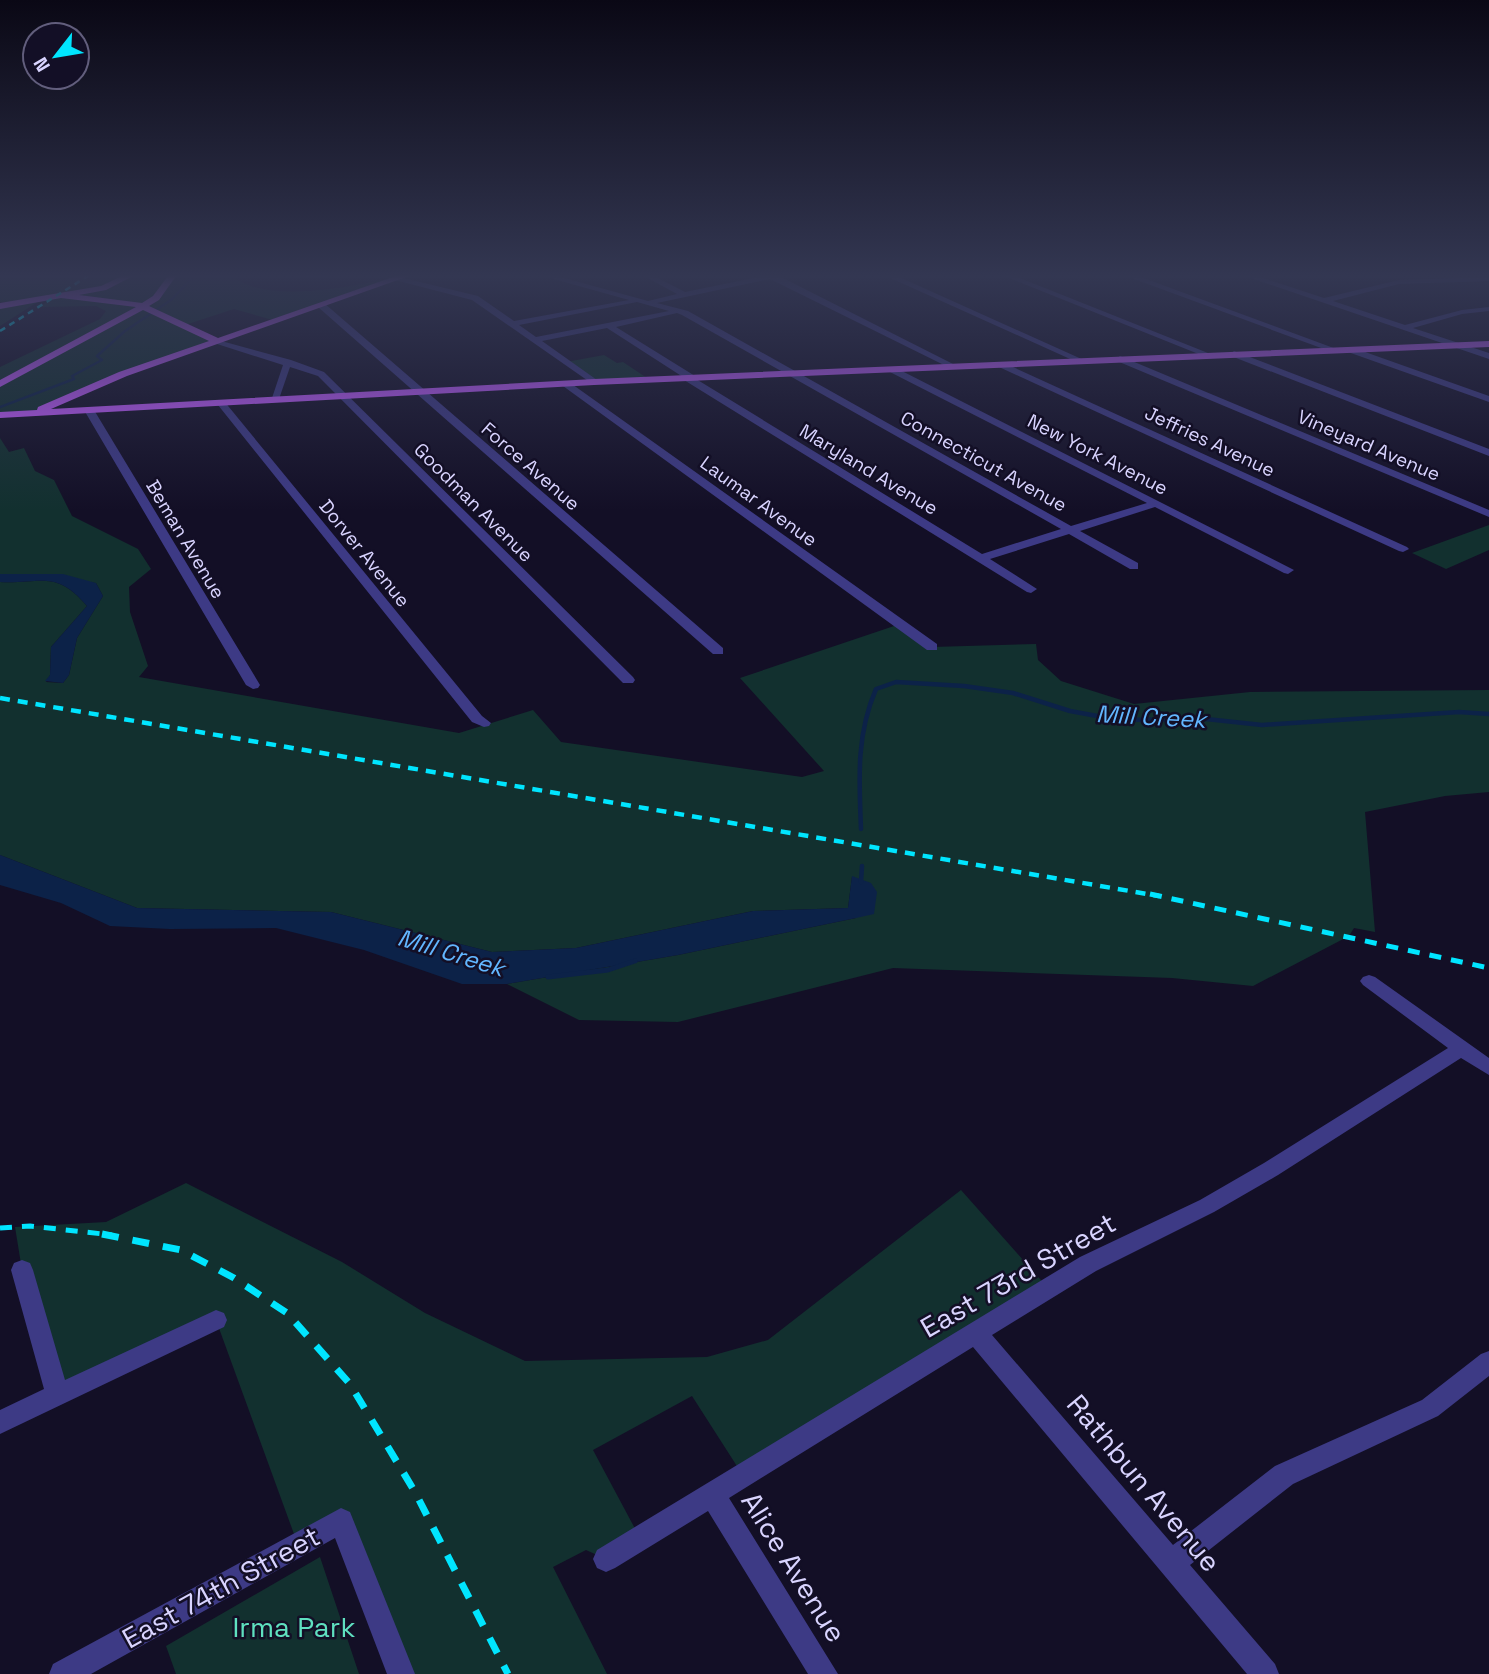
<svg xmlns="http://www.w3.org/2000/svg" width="1489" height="1674" font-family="'Space Grotesk',sans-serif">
<rect width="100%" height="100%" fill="#130f26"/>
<path fill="#12302f" d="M0 276H232C264 303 344 288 382 280L389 282 276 321 234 309 185 325 217 341 123 374 30 414 0 418V367L100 319 106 311 96 306 39 307 53 298H44L0 326V306L11 302H0Z
M604 355 617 363 623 362 650 380 594 382 566 362Z
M0 438 9 452 24 448 35 471 54 480 72 516 138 549 151 569 129 587 130 612 148 666 139 677 459 733 533 710 561 742 802 777 824 771 740 678 900 624 932 647 1036 644 1038 660 1061 681 1134 704 1250 692 1489 690V792L1445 796 1365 812 1375 932 1354 928 1349 936 1253 986 1172 978 893 968 678 1022 579 1020 507 984 678 955 856 918 852 877 848 908 753 911 576 948 492 952 331 912 137 908 0 855V582C41 584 56 569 87 606L51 647 50 675 46 682 63 683 69 675 77 638 103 596 96 583 0 574Z
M1489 525V550L1446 569 1412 553Z
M186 1183 342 1262 425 1313 525 1361 707 1357 768 1340 961 1190 1048 1288 742 1474 692 1396 593 1450 640 1538 606 1559 586 1550 553 1567 607 1674H401L342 1522 298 1545 216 1320 57 1395 22 1270 15 1227 106 1222Z
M320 1557 359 1674H176L166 1646Z"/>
<path fill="#0c2248" d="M0 574H63L96 583 103 596 77 638 69 675 63 683 45 681 50 675 51 647 87 606C56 569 41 584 0 582Z
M0 855 137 908 331 912 492 952 576 948 753 911 848 908 852 876 871 883 877 892 874 914 856 918 678 955 507 984H462L364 950 276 928 170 929 110 926 61 903 0 885Z"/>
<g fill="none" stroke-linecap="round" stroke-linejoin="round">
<path stroke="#0c2248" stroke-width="2.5" d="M0 407 74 379 72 376 102 360 97 356 125 331 171 300 194 276"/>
<path stroke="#0c2248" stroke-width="4.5" d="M861 829C859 780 856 735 876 689L896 682 964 686 1013 693 1070 711 1119 720 1206 719 1262 725 1459 712 1489 714
M861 882 862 866"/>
<path stroke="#0c2248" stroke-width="5" d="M548 977 608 970 635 961"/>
<path fill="#3d3a85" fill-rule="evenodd" d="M292 276H327L323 278Z
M395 276 478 296 514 321 629 300 543 276H557L648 301 677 294 644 276H654L685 292 763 276H779L957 366 950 368 770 279 657 303 688 311 1071 526 1147 503 888 371V367H894L1294 570 1288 574 1284 573 1155 507 1080 531 1138 563V569H1130L1069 534 990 559 1037 589 1031 593 1027 592 684 380 683 377 607 328 542 341 597 380 599 382 594 385 472 300 395 280ZM637 302 669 311 536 337 519 325ZM677 313 682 315 1061 529 982 554 696 379 695 376 616 327Z
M886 276H897L1086 361 1079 363Z
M1004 276H1015L1213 355 1206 357Z
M1126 276H1138L1339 350 1332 352Z
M1245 276H1257L1324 298 1399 280 1489 277V281L1399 284 1333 301 1405 325 1462 310 1489 307V311L1462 314 1413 328 1489 353V359Z
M318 303H324L723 648V654H713L318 307Z
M214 339 291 360 324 372 633 677 635 680 633 683H623L318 376 290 367 279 399 271 401 283 365 214 343Z
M1351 347 1489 396V402L1348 352V348Z
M1234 351 1489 449V456L1231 356 1230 354Z
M1120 356 1489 510V517L1117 361 1116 359Z
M1002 362 1407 547 1409 549 1403 552 1399 551 999 367V363Z
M563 382H569L937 644V650H927L563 386Z
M218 401H224L482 716 491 723 489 726 484 727 472 722 218 405Z
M89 407 94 410 260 685 258 688 253 689 246 685 84 410Z
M1369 975 1375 977 1489 1058V1075L1461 1058 1278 1175 1214 1212 1096 1271 992 1335 1173 1545 1275 1466 1422 1400 1481 1354 1489 1351V1376L1438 1416 1293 1484 1190 1565 1275 1664 1279 1674H1247L973 1347 729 1498 838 1674H808L708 1511 615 1568 606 1572 597 1568 593 1559 597 1550 1080 1257 1200 1200 1264 1163 1448 1048 1363 985 1360 981 1363 977Z
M22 1260 30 1263 33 1270 65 1380 216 1310 224 1313 227 1320 224 1327 0 1434V1410L44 1389 11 1270 14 1263Z
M341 1508 350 1512 415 1674H387L335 1538 91 1674H49L53 1664Z"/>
<path fill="#c25bff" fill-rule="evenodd" d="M122 276H133L106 290 79 295 142 303 153 296 168 276H176L159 300 149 306 218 338 396 276H409L127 376 51 409 594 379 1489 341V347L594 385 0 418V412L37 410 38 407 119 372 209 341 143 310 0 387V380L136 307 61 298 0 309V303L101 286Z"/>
<path stroke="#00e5ff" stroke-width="2.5" stroke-dasharray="6 5" stroke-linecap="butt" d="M0 331 88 276"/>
<path stroke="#00e5ff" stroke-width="4.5" stroke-dasharray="10 8" stroke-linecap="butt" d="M0 698 1159 896"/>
<path stroke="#00e5ff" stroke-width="5" stroke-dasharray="12 10" stroke-linecap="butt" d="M1150 894 1489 968
M0 1228 30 1226 112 1235"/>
<path stroke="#00e5ff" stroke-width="7" stroke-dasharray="17 14" stroke-linecap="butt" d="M102 1234 181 1250 234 1278 287 1313 350 1384 415 1492 508 1674"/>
</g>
<linearGradient id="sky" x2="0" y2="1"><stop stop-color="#0a0815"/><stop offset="0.54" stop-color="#333752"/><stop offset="1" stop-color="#333752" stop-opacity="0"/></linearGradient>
<rect width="1489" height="511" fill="url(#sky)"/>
<g text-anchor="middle" stroke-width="5" stroke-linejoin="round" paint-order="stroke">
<g font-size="19" fill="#d9d4ff" stroke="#130f26">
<text transform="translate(1210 441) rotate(25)" y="7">Jeffries Avenue</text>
<text transform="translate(1369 445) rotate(23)" y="7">Vineyard Avenue</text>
<text transform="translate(1098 454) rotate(27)" y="7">New York Avenue</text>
<text transform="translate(984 461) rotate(29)" y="7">Connecticut Avenue</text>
<text transform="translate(531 466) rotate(41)" y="7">Force Avenue</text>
<text transform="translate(869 469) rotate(31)" y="7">Maryland Avenue</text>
<text transform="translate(759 501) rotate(36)" y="7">Laumar Avenue</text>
<text transform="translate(474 502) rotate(45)" y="7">Goodman Avenue</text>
<text transform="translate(186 539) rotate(59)" y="7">Beman Avenue</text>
<text transform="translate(365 553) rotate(51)" y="7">Dorver Avenue</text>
</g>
<g font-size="24" font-style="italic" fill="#62b6ff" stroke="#130f26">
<text transform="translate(1151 717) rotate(3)" y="8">Mill Creek</text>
<text transform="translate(451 953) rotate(17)" y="8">Mill Creek</text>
</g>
<g font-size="28" fill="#d9d4ff" stroke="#130f26">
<text transform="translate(1018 1275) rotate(-30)" y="10">East 73rd Street</text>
<text transform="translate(1144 1483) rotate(50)" y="10">Rathbun Avenue</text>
<text transform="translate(794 1567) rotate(58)" y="10">Alice Avenue</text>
<text transform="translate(221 1587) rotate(-29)" y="10">East 74th Street</text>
</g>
<g font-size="28" fill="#5fe0c0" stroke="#130f26">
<text x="294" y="1637">Irma Park</text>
</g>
</g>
<g transform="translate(56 56) rotate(239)"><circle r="33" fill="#130f26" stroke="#625e7d" stroke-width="2"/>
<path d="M0-5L12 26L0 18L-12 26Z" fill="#00e5ff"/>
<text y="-10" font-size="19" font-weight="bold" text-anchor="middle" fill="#d9d4ff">N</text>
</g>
</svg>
